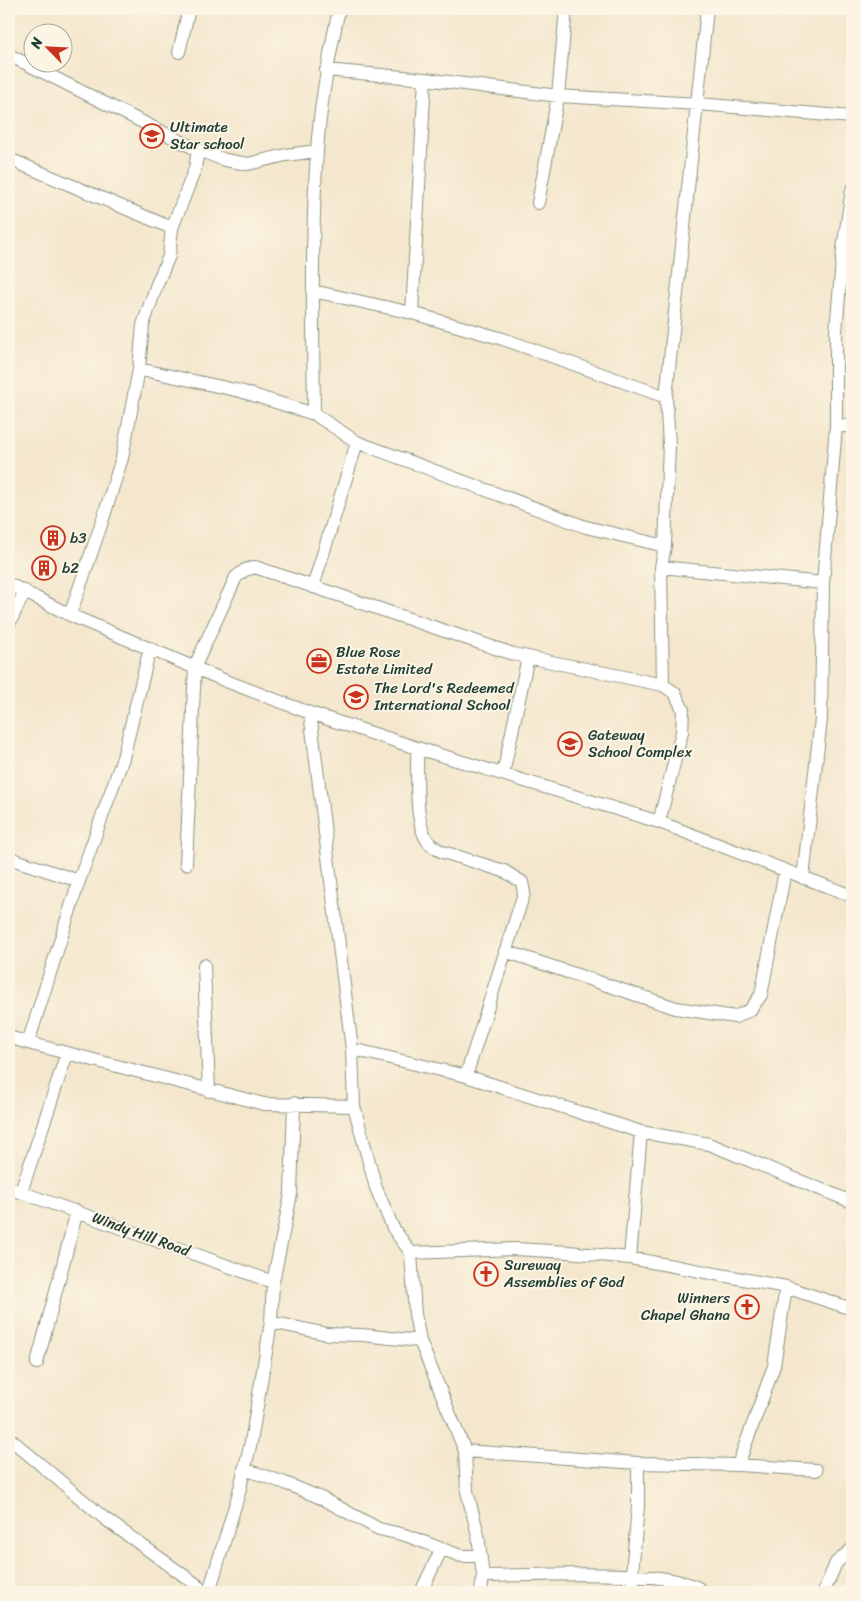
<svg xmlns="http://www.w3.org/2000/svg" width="861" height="1601" font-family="Sriracha,sans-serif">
<rect width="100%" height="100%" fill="#fcf5e5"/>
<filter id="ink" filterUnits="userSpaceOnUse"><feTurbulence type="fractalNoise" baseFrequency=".02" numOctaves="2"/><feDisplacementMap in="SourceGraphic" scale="10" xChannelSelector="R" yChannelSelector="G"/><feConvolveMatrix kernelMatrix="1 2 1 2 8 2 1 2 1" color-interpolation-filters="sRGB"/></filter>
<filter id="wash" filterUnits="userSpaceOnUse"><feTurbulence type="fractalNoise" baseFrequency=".0096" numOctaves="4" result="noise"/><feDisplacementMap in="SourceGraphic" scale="20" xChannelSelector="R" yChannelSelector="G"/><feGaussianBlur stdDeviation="1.12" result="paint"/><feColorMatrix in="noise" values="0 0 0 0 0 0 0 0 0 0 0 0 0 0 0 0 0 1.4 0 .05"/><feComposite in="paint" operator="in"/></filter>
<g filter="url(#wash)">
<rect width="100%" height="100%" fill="#f4e7cd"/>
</g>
<g filter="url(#ink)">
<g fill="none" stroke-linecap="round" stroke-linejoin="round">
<g stroke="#8a9280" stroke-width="14">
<path id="minor" d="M179 52 189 9
M9 55 198 150 225 160 248 164 286 155 317 151
M326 70 425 79 558 96 698 104 852 117
M9 159 172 228
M538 203 558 96 566 9
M313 291 412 313 503 339 666 397
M412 313 425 79
M139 369 240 391 314 414 357 442 586 527 665 546
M314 414C313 326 311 239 317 151 320 103 329 56 339 9
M836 426H852
M661 567 823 583
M9 584 70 615 226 681 310 713 417 748 659 822 852 896
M313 587 357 442
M70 615 102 522 122 458 139 369 143 325 157 284 169 256 172 228 195 169 198 150
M9 624 25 591
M310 713 352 1049 354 1106 376 1188 393 1228 411 1253 415 1314 420 1341 465 1451 467 1491 478 1535 483 1576 481 1592
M417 748C418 772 414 822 427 840 431 846 436 849 443 852L504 871 522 882 524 893 466 1076
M503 774 528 657
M659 822 682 732 683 710 675 693 663 685 661 567 665 546 669 445 666 397 707 9
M9 858 79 881
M186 864 195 666 236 577 245 570 255 567 513 654 663 685
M803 878 821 719 823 583 836 426V331L843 249 852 190
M505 951 676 1008 735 1017 750 1010 761 995 785 871
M204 965 209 1091
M9 1037 28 1043 264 1104 354 1106
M28 1043 79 881 123 758 150 648
M352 1049 466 1076 641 1132 709 1144 852 1202
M9 1188 273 1282
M21 1192 67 1053
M411 1253 515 1249 568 1252 630 1258 786 1287 852 1309
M630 1258 641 1132
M271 1322 327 1334 362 1335 420 1341
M37 1363 77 1211
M9 1438 104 1518 197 1585 202 1592
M465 1451 638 1463 738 1465 816 1470
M738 1465 774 1366 786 1287
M244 1469 285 1483 321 1498 379 1529 405 1535 461 1556H479
M483 1576C526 1576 675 1566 704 1592
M825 1589 836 1563 852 1549
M209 1592 238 1496 251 1442 271 1322 273 1282 291 1194 294 1103
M421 1592 441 1550
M633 1592 632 1574 638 1506V1463"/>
</g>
<use href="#minor" stroke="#fff" stroke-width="12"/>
</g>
</g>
<defs>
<g id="school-ring" transform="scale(1.25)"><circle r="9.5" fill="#fcf5e5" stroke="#c8321e" stroke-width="1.5"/><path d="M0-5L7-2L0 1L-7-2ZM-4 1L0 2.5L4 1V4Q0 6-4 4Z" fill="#c8321e"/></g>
<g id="building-ring" transform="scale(1.25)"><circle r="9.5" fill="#fcf5e5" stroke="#c8321e" stroke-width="1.5"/><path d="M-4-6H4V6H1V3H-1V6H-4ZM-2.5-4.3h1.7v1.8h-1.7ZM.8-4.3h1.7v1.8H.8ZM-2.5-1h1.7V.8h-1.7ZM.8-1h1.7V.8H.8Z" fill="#c8321e"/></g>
<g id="office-ring" transform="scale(1.25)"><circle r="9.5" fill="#fcf5e5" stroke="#c8321e" stroke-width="1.5"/><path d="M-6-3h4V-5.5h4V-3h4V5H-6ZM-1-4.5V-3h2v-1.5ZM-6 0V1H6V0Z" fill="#c8321e"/></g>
<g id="church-ring" transform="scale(1.25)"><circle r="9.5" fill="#fcf5e5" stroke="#c8321e" stroke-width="1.5"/><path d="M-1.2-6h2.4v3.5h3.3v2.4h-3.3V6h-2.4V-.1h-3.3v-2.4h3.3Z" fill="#c8321e"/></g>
</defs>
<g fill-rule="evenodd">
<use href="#school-ring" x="152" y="136"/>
<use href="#building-ring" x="53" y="538"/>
<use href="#building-ring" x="44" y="568"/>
<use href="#office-ring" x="319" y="661"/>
<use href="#school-ring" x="356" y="697"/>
<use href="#school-ring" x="570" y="744"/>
<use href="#church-ring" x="486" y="1274"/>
<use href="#church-ring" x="747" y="1307"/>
</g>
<g text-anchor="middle" stroke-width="4" stroke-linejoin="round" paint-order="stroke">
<g font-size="15" fill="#1f3d34" stroke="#fcf5e5" text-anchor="start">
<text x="170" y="132">Ultimate<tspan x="170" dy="17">Star school</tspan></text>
<text x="70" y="543">b3</text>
<text x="62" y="573">b2</text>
<text x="336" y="657">Blue Rose<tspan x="336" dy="17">Estate Limited</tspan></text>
<text x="374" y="693">The Lord's Redeemed<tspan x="374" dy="17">International School</tspan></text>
<text x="588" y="740">Gateway<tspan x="588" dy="17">School Complex</tspan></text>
<text x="504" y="1270">Sureway<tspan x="504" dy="17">Assemblies of God</tspan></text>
<text x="730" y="1303" text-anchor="end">Winners<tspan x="730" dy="17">Chapel Ghana</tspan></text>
</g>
<g font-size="15" fill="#1f3d34" stroke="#fcf5e5">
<text transform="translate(141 1234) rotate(20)" y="5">Windy Hill Road</text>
</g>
</g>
<rect width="861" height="1601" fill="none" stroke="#fcf5e5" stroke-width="30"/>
<g transform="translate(48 48) rotate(294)"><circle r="24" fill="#fcf5e5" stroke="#a4ab9e"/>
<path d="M0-4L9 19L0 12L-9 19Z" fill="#c8321e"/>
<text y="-8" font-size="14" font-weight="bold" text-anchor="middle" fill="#1f3d34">N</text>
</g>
</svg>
